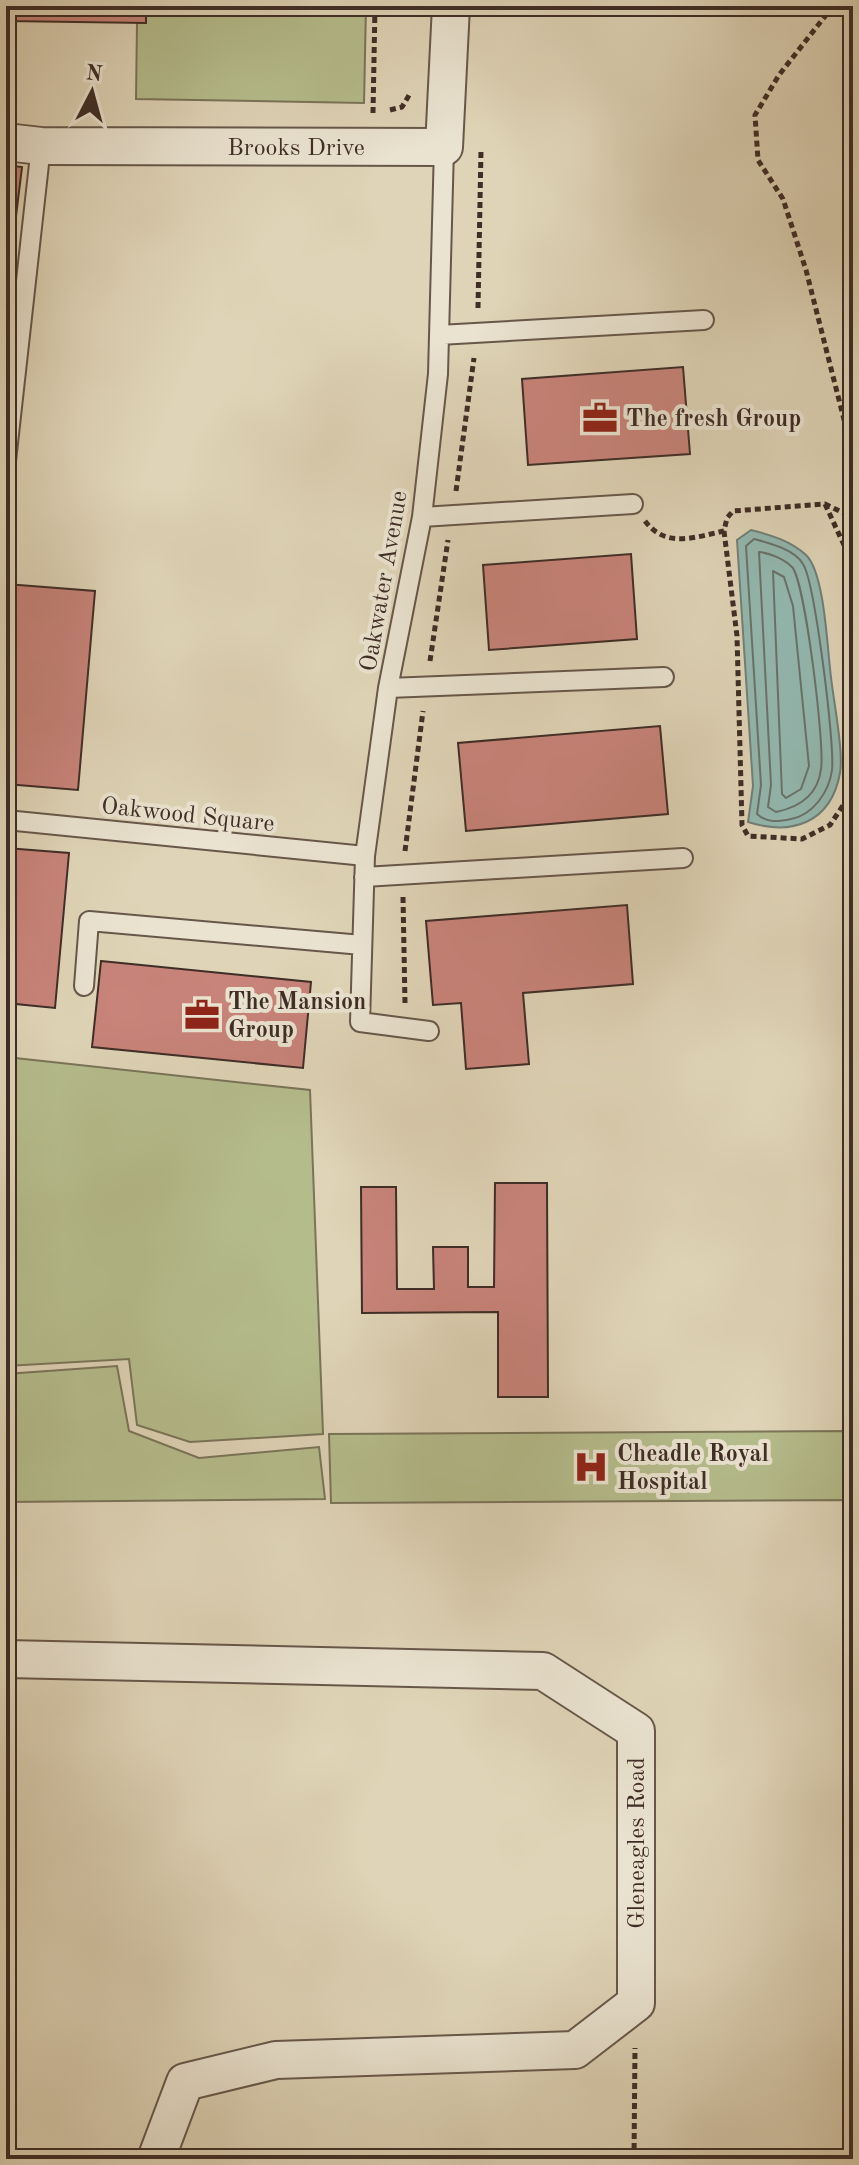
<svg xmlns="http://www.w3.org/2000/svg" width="859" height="2165" font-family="'Old Standard TT',serif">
<rect width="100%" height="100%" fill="#dfd4b7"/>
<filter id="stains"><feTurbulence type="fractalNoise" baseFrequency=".0025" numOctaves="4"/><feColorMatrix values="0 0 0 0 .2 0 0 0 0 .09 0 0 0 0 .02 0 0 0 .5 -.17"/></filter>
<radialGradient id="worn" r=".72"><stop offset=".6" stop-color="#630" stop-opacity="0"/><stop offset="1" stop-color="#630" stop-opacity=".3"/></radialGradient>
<path fill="#b5bc8c" stroke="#7a7459" stroke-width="2" d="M146 6H366L364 103 136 99 137 23H145Z
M6 1057 310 1090 323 1434 190 1442 137 1425 129 1359 6 1366Z
M117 1366 129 1431 199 1458 319 1447 325 1499 6 1502V1374Z
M853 1431V2028L850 2008 853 1500 331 1503 329 1434Z"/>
<path fill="#93b8b0" stroke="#718079" stroke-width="2" d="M751 530C771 535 791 541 806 555 824 572 827 643 830 668 832 694 844 750 840 773 831 823 792 836 748 822L753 786 737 540Z"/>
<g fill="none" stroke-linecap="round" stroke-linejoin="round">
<path stroke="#69726b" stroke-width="2" d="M754 539C769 543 794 549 803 564 815 583 835 745 832 770 829 792 813 815 791 819 778 822 767 823 757 814L761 785 746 546Z
M759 552C770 553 784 559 792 567 805 581 825 746 821 769 818 795 800 807 776 812L768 807 771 785Z
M773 571 784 577 793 606 809 766 801 789 786 798 782 794Z"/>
</g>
<path fill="#c8837a" stroke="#3f2d26" stroke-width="2" d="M6 6H146V23L6 21Z
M6 165 22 167 6 298Z
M683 367 690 454 528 465 522 379Z
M631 554 637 639 489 650 483 565Z
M6 584 95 591 78 790 6 784Z
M660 726 668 814 466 831 458 743Z
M6 848 69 853 55 1008 6 1003Z
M627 905 633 984 523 993 529 1064 466 1069 461 1003 433 1005 426 921Z
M101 961 311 982 303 1068 92 1047Z
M495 1183H547L548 1397H498V1312L362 1313 361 1187H396L397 1289H434L433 1247H468V1287H494Z"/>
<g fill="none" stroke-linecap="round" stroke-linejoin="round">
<g stroke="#67574a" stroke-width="22">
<path id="service" d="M439 335 704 320
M6 461 41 146
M422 517 633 504
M388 688 664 677
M6 820 365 856
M364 877 683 858
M84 986 89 921 362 945
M429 1031 360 1022 365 856 388 688 422 517 438 374 444 147"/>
</g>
<g stroke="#67574a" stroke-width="40">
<path id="minor" d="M6 142 41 146 444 147 451 6
M6 1659 543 1671 636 1731V2003L575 2050 276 2060 185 2082 156 2159"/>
</g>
<path stroke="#3f2d26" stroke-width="5" stroke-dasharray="6 4" stroke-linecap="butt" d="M833 6 779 75 755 115 758 160 783 199 806 270 853 455
M390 110 402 107 411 92
M373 113 375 6
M478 308 481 150
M456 491 474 358
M825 504 850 558 853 573
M645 521C666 549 695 537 724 531L727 518 733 511 825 504 848 515 853 512
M724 531 737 636 742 825 748 836 802 839 830 825 846 801 847 675 853 638
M430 661 448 540
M405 851 423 711
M403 897 405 1003
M634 2159 635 2048"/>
<use href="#service" stroke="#eae3d0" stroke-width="18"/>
<use href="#minor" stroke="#eae3d0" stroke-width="36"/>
</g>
<defs>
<g id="office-bare" transform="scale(2.76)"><path d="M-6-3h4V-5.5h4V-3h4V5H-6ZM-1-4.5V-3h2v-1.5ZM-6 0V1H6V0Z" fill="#8f2418" stroke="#eae3d0" stroke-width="2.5" paint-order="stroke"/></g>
<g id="hospital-bare" transform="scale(2.76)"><path d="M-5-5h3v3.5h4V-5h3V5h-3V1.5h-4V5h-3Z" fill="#8f2418" stroke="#eae3d0" stroke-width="2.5" paint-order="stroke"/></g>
</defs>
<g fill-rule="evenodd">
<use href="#office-bare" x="600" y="418"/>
<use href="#office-bare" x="202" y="1015"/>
<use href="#hospital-bare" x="591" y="1467"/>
</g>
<g text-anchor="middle" stroke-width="8" stroke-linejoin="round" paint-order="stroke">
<g font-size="24" fill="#3f2d26" stroke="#eae3d0">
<text x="296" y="155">Brooks Drive</text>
<text transform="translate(383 581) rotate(-80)" y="8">Oakwater Avenue</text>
<text transform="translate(188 814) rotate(6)" y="8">Oakwood Square</text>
<text transform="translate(636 1843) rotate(-90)" y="8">Gleneagles Road</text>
</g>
<g font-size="24" font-weight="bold" fill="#3f2d26" stroke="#eae3d0" text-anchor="start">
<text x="626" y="426">The fresh Group</text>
<text x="228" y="1009">The Mansion<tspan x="228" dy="28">Group</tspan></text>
<text x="617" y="1461">Cheadle Royal<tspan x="617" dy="28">Hospital</tspan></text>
</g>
</g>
<rect width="859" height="2165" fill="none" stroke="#dfd4b7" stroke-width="32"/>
<rect x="8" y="8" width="843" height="2149" fill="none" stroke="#3f2d26" stroke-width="4"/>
<rect x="16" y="16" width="827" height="2133" fill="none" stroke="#3f2d26" stroke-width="2"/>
<g transform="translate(92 92) rotate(6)" stroke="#eae3d0" stroke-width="6" paint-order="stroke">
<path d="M0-6L14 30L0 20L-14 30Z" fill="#3f2d26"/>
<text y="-12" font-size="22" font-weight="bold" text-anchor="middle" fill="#3f2d26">N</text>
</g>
<rect width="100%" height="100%" filter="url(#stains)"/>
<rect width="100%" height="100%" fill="url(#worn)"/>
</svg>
